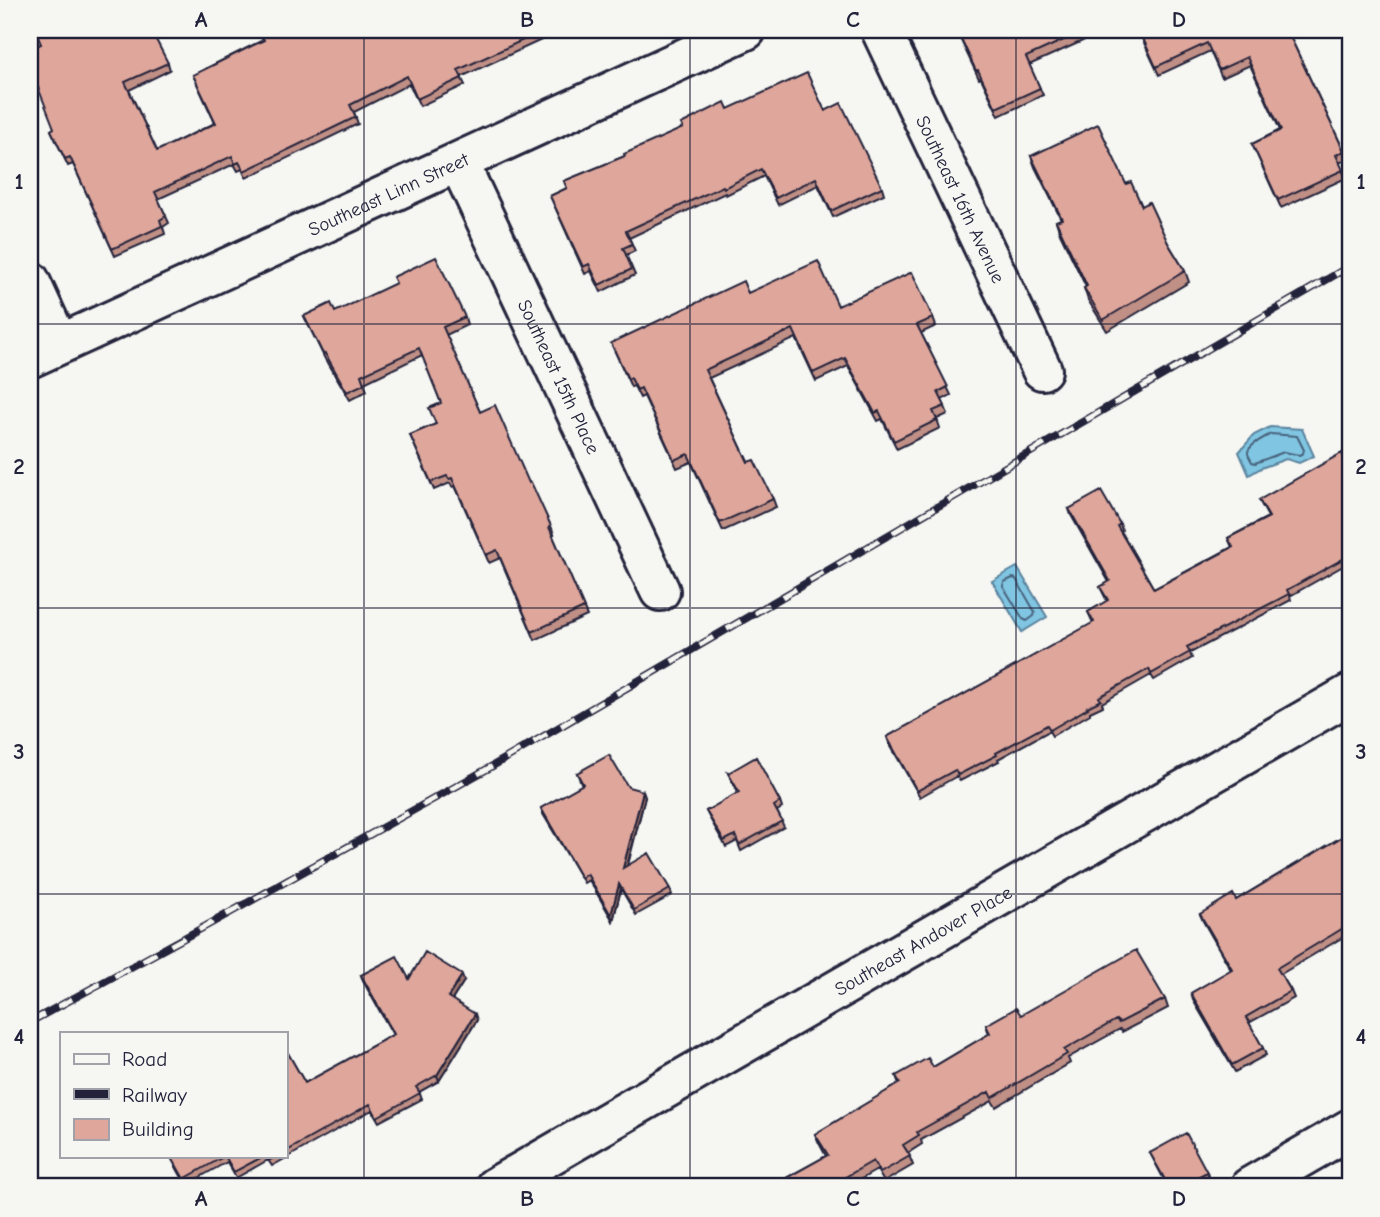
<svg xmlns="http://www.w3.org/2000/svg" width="1380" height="1217" font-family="'Comic Neue',sans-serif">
<rect width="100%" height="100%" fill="#f6f6f2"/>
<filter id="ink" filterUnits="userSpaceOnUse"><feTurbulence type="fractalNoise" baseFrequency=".0143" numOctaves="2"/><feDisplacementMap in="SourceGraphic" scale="14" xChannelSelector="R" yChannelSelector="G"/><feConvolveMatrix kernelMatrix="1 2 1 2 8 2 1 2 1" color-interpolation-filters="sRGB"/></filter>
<g filter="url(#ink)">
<path fill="#80c5e1" stroke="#5a849f" stroke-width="2" d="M1270 427 1302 429 1314 456 1299 463 1286 459 1261 468 1249 475 1239 452 1254 435Z
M1017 567 1047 617 1022 632 992 581Z"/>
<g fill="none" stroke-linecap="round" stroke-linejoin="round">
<path stroke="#48637d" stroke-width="2" d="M1271 434 1297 436 1304 450 1303 453 1299 455 1284 452 1255 463 1252 462C1251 460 1247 454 1248 452 1249 445 1265 437 1271 434Z
M1013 578 1016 579 1035 612 1034 616 1027 621 1023 619 1003 586 1004 582Z"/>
<g stroke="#22223b" stroke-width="44">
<g id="minor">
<path id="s1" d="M881 30 1042 370"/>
<path id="s2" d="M459 163 660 591"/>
<path d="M30 281 59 344"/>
<path id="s3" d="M30 358 746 30"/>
<path id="s4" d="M495 1187 1350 694"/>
<path d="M1250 1187 1350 1129"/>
</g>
</g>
<use href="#minor" stroke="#f6f6f2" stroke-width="38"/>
<g stroke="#22223b" stroke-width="8">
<path id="rail" d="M30 1022 206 926 489 768 1350 266"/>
</g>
<use href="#rail" stroke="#f6f6f2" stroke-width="5" stroke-dasharray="16" stroke-linecap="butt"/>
</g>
<path fill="#c08f85" stroke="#22223b" stroke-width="2" d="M258 30H291L293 34 302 30H563L461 77 465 85 420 106 409 84 354 112 358 124 246 178 242 169 238 171 234 164 158 199 169 223 163 227 165 234 115 256 73 164 68 166 51 130 54 128 41 44 168 63 170 70 129 90 157 151 215 123 193 75 263 40Z
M956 30H1107L1029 65 1043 95 999 116 981 78 979 79Z
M1138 30H1287L1344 151 1347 159 1339 163 1346 178 1281 208 1252 144 1280 130 1250 65 1222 78 1210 51 1159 75Z
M728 109 825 111 882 187 884 194 833 217 818 185 778 205 764 176 726 195 725 193 629 238 635 251 626 255 635 275 601 292 591 271 585 274 550 196 567 188 564 181 625 156Z
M1031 156 1126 184 1168 243 1185 271 1189 282 1107 331 1088 300 1084 288 1086 287 1060 233 1056 221 1061 219 1035 167Z
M748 293 933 318 936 326 921 333 951 395 942 400 948 414 937 419 940 428 897 449 882 419 878 421 848 366 816 381 796 338 709 378 748 462 773 499 776 507 723 531 691 462 677 468 644 396 640 398 634 386 631 387 611 343Z
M335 312 465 317 467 325 446 335 480 412 529 483 551 526 554 534H552L587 616 535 640 500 558 489 563 455 486 452 487 450 483 434 490 413 442 410 435 436 424 441 403 422 355 364 383 367 391 350 400 327 361H326L304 316Z
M1350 459V562L1290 596 1291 600 1190 653 1192 658 1154 680 1151 675 1102 703 1103 706 1090 712V714L1052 736 1049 731 998 759 999 761 960 781 957 776 920 797 889 743 887 737 1093 623 1088 612 1107 601 1100 587 1109 582 1071 515 1069 509 1120 524 1122 530 1121 531 1154 589 1232 547 1228 538 1268 517 1259 500Z
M577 773 628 787 645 797 628 865 670 889 672 895 636 915 621 889 613 921 589 880 584 883 543 814 541 808 582 785Z
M728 773 780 802 782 808 777 811 784 827 741 851 737 841 726 847 709 817 706 811 738 793Z
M1350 832V933L1281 974 1291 991 1294 998 1249 1023 1263 1048 1266 1055 1235 1072 1193 1000 1191 993 1231 970 1203 921 1200 914 1236 900Z
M361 975 464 981 452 1000 477 1020 439 1081 419 1092 422 1099 379 1122 372 1110 272 1166 268 1160 236 1178 227 1162 186 1185 170 1156H285V1048L305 1083 393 1035 363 981Z
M1165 999 1168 1008 1122 1032 1120 1029 1068 1058 1070 1063 996 1107 992 1101 921 1140 922 1144 908 1153 913 1165 884 1182 877 1170 847 1187H770L826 1156 819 1143 815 1134 899 1084 896 1076 933 1067 989 1034 986 1025 1021 1015Z
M1150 1153 1207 1172 1209 1177 1191 1187H1168Z"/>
<path fill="#9c746c" stroke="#22223b" stroke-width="2" d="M643 791 645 797 625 874 623 868Z
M619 884 621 889 613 921 611 915Z
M462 975 464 981 450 1003 448 997Z
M475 1014 477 1020 439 1081 437 1075Z"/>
<path fill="#dfa69b" stroke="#22223b" stroke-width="2" d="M35 30H151L168 63 125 82 157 151 216 123 193 75 264 40 259 30H291L293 34 302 30H545L458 70 462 78 417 99 407 76 350 105 356 117 244 171 239 162 235 164 232 156 155 192 166 216 160 220 162 226 112 249 70 157 65 159 51 130 54 128 30 67V49L41 44Z
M957 30H1086L1026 57 1040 88 996 108 978 70 976 71Z
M1139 30H1287L1344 151 1336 155 1343 170 1278 200 1252 144 1281 130 1247 57 1219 70 1207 43 1156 67Z
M807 73 825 111 841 103 882 187 831 211 816 178 776 198 761 169 724 188 723 186 626 231 632 244 623 248 632 269 599 285 589 264 583 267 550 196 567 188 564 181 625 156 624 154 683 128 681 124 725 102 728 109Z
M1098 124 1126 184 1131 182 1142 206 1149 202 1168 243 1185 271 1103 320 1084 288 1087 286 1056 221 1062 219 1031 156Z
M436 257 465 317 443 327 480 412 495 405 529 483 531 482 551 526 549 527 584 608 532 632 497 550 486 555 452 478 449 479 447 476 431 482 410 435 436 424 429 408 441 403 419 348 361 375 364 384 347 392 325 353 323 354 304 316 331 303 335 312 396 283 393 277Z
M818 261 838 306 912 272 933 318 917 325 948 387 938 392 945 406 933 411 937 420 894 441 879 411 875 413 845 358 813 373 793 329 705 370 748 462 754 460 773 499 720 523 688 454 674 460 641 388 637 390 631 378 628 379 611 343 743 281 748 293Z
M1342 453 1346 461 1350 459V555L1287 590 1289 594 1187 647 1190 652 1151 674 1149 669 1099 697 1101 700 1087 707 1088 708 1050 730 1047 725 996 753 997 755 958 775 955 770 917 791 887 737 1094 622 1088 612 1108 600 1100 587 1110 581 1069 509 1101 491 1120 524 1117 526 1154 589 1233 547 1228 538 1269 517 1259 500Z
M609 755 628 787 643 791 623 868 649 853 670 889 634 910 619 884 611 915 587 874 581 878 541 808 583 784 577 773Z
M756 757 780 802 774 806 782 821 739 845 735 835 724 841 706 811 739 792 728 773Z
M1350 832V924L1277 968 1291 991 1246 1017 1263 1048 1232 1065 1191 993 1232 969 1200 914 1233 894 1236 900Z
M1136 950 1165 999 1119 1023 1116 1020 1064 1050 1067 1054 992 1098 989 1092 917 1132 919 1135 903 1145 910 1156 880 1173 873 1161 828 1187H770L828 1155 815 1134 900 1083 896 1076 928 1058 933 1067 990 1033 986 1025 1016 1008 1021 1015Z
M425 952 462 975 448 997 475 1014 437 1075 416 1087 420 1093 377 1117 370 1104 285 1152V1048L305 1083 394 1034 361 975 397 956 409 979Z
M1186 1133 1207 1172 1178 1187H1169L1150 1153Z
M171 1156H264L234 1172 225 1156 184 1179Z
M267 1156H278L270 1160Z
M145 1178 150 1187H128Z"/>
</g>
<path fill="none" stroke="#22223b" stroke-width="2" stroke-opacity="0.55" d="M364 30V1187M690 30V1187M1016 30V1187M30 324H1350M30 608H1350M30 894H1350"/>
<g text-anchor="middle" stroke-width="5" stroke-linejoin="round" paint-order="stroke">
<g font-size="19" fill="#22223b" stroke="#f6f6f2">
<text dy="7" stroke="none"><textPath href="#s3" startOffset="394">Southeast Linn Street</textPath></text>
<text dy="7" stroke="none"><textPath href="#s1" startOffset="187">Southeast 16th Avenue</textPath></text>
<text dy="7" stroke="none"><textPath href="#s2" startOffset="236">Southeast 15th Place</textPath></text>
<text dy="7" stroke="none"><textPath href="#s4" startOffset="494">Southeast Andover Place</textPath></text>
</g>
</g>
<rect width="1380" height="1217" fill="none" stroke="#f6f6f2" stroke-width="77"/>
<rect x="60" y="1032" width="228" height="126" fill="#f6f6f2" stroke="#a1a1a9" stroke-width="2"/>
<rect x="74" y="1054" width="35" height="10" fill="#f6f6f2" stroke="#a1a1a9" stroke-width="2"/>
<text x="122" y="1066" font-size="21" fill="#22223b">Road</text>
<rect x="74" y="1089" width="35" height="10" fill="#22223b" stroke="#a1a1a9" stroke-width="2"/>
<text x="122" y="1102" font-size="21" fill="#22223b">Railway</text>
<rect x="74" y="1119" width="35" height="21" fill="#dfa69b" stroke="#a1a1a9" stroke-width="2"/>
<text x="122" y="1136" font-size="21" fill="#22223b">Building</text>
<rect x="38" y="38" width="1304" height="1140" fill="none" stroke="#22223b" stroke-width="2.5"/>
<g font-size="23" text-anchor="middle" font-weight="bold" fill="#22223b">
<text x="201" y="27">A</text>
<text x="527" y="27">B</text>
<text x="853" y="27">C</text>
<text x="1179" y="27">D</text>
<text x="19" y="189">1</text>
<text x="1361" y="189">1</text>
<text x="19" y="474">2</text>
<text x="1361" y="474">2</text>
<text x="19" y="759">3</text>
<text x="1361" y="759">3</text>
<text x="19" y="1044">4</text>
<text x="1361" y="1044">4</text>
<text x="201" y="1206">A</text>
<text x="527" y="1206">B</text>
<text x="853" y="1206">C</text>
<text x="1179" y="1206">D</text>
</g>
</svg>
